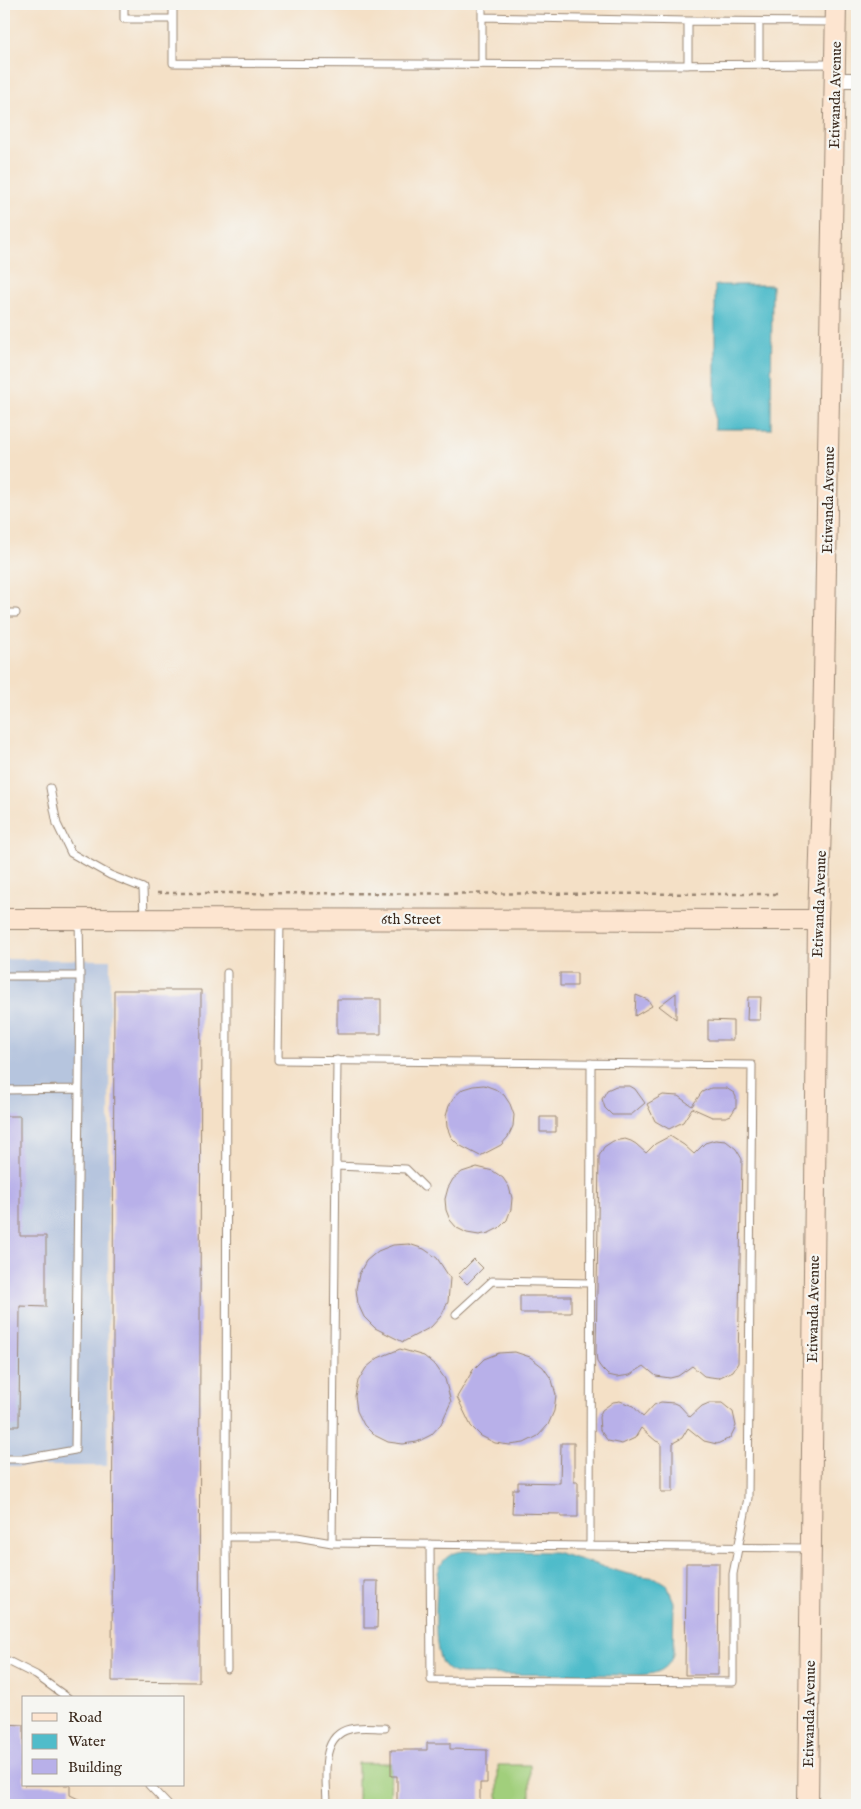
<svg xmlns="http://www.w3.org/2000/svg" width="861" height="1809" font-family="'IM FELL English',serif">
<rect width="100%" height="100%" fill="#f6f6f2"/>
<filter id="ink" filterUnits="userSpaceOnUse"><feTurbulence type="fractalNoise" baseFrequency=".02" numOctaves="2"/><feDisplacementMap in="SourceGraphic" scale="10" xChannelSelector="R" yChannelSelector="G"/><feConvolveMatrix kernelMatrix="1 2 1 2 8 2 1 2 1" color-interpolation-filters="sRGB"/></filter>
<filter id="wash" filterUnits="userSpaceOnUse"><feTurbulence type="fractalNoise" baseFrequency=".0096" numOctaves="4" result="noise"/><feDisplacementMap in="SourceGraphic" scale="20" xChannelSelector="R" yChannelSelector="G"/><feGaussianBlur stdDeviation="1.12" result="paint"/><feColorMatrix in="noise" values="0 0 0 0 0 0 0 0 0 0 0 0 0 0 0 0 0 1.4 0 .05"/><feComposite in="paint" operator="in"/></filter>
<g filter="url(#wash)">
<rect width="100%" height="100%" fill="#f4e0c6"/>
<path fill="#b6c5de" d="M4 959 110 960 107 1466H4Z"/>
<path fill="#a1cf7c" stroke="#6e7c4d" d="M358 1763H391L390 1805H358Z
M498 1765H530V1805H498Z"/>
<path fill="#50bcca" stroke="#467374" d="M715 285H772L771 429H715Z
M464 1551 555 1552 628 1574 656 1578 667 1585 674 1602 673 1654C669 1670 656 1674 641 1675L460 1674C455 1673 450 1672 446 1668 431 1656 437 1599 437 1579 439 1562 447 1553 464 1551Z"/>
<g id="blocks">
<path fill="#b8b0e9" d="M560 973H577V986H560Z
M114 990H201L199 1682 112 1681Z
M676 993V1019L659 1006Z
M636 995 648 1000 652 1006 635 1016Z
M748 997H761L760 1020H747Z
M337 999H381V1034H337Z
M708 1020 733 1021V1040H708Z
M484 1085 495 1089 504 1095 510 1104 514 1115 513 1126 508 1137 501 1145 480 1156 459 1145 451 1137 447 1127 446 1116 449 1106 455 1096 463 1089 473 1086Z
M616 1086H630L635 1089 645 1103 631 1115H612L605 1108 602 1099 607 1090Z
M711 1088H726L734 1093 736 1097V1107L731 1115 726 1117H712L692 1108 683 1122 669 1129 655 1121 647 1104 663 1095 678 1096 692 1106 702 1092Z
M4 1116H20V1236H46V1307L20 1306 19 1426H4Z
M540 1117H556V1132H540Z
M670 1136 684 1145 694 1154 705 1143 715 1140 726 1141 736 1149 742 1159 738 1363 733 1371 718 1378 704 1376 692 1366 678 1376 670 1378 656 1376 644 1366 630 1375 617 1377 608 1375 602 1369 597 1362 596 1353 599 1156 604 1147 613 1141 625 1139 631 1141 636 1144 646 1153 655 1144Z
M477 1167 493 1171 503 1178 509 1187 512 1198 511 1209 507 1220 499 1228 489 1233 479 1235 467 1233 457 1228 450 1220 446 1210 445 1199 448 1188 453 1179 462 1172Z
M409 1244 424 1249 437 1258 450 1278 448 1302 441 1316 431 1327 403 1342 375 1328 364 1317 358 1304 356 1289 359 1274 366 1261 378 1251 393 1245Z
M474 1259 483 1268 467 1284 458 1275Z
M520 1296H571V1313H520Z
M400 1349 424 1356 436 1366 445 1379 451 1402 441 1424 431 1435 417 1442 403 1444 388 1442 374 1435 364 1425 357 1411 355 1396 358 1381 366 1368 378 1358Z
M515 1352 530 1357 543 1367 552 1380 556 1395 554 1411 548 1425 538 1436 524 1443 510 1445 495 1443 481 1436 471 1426 457 1397 473 1370 484 1359 499 1353Z
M620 1401 633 1406 643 1417 654 1405 661 1402 674 1403 680 1406 690 1417 702 1406 709 1403H722L733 1412 736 1426 730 1438 717 1444 704 1441 688 1428 682 1438 673 1443V1492H661V1443L656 1441 641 1428 635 1438 622 1444 608 1441 600 1430 599 1417 602 1410 613 1402Z
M561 1443H574V1482H578V1517H561V1514L512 1513 513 1489H518V1482L560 1483Z
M686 1563H719L718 1675H685Z
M364 1581H378L377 1628H364Z
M4 1724 24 1725V1785H70V1795L91 1805H4Z
M427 1743H450V1749L487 1750V1783H480V1805H397V1776H391V1750H427Z"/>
</g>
</g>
<g filter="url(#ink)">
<use href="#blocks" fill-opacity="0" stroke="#988572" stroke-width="1"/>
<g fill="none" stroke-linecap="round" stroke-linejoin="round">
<g stroke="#988572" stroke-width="9">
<path id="lane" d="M124 4V19H173V4
M482 17 688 21 833 22
M173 19V63L645 65 833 64
M759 22V65
M482 64V4
M688 65V21
M4 613H16
M50 788 57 824 71 853 110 875 143 888 144 916
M280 921 278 1060 752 1065 748 1498 733 1574V1682L431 1680 430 1544
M227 973 226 1537H297L332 1543
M4 976H80L79 920
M337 1060 332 1543 590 1546
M591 1063 590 1546 809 1548
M79 1089 80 976
M4 1090 79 1089 75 1450 24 1459H4
M336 1166 406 1169 424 1187
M456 1314 492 1281 590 1283
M226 1537 227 1669
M4 1659 36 1675 68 1698
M149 1785 168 1805
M327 1805C327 1781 318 1736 350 1729 360 1726 374 1728 385 1728"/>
</g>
<g stroke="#988572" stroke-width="16">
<path id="street" d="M836 80H857"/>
</g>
<g stroke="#988572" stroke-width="22">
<path id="secondary" d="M4 919 818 920
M808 1805 818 920 822 792 836 4"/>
</g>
<path stroke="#988572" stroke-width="2.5" stroke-dasharray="4 4" stroke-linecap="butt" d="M157 893 779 894"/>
<use href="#lane" stroke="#fff" stroke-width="7"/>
<use href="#street" stroke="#fff" stroke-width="14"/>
<use href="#secondary" stroke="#fde5d0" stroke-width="20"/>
</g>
</g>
<g text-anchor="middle" stroke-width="4.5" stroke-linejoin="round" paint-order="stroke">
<g font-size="15" fill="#3b2a1e" stroke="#f6f6f2">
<text transform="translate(835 95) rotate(-89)" y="5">Etiwanda Avenue</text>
<text transform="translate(828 500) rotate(-89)" y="5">Etiwanda Avenue</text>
<text transform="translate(819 904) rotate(-88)" y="5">Etiwanda Avenue</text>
<text x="411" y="924">6th Street</text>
<text transform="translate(813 1309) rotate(-89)" y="5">Etiwanda Avenue</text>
<text transform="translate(809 1714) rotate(-89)" y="5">Etiwanda Avenue</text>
</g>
</g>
<rect width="861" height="1809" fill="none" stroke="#f6f6f2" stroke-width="20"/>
<rect x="22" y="1696" width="162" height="90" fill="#f6f6f2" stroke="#aba49d"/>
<rect x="32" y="1713" width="25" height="8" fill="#fde5d0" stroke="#aba49d"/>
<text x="68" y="1722" font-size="15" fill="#3b2a1e">Road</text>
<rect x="32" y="1734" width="25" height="15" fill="#50bcca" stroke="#aba49d"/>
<text x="68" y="1746" font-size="15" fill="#3b2a1e">Water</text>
<rect x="32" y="1759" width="25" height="15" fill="#b8b0e9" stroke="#aba49d"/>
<text x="68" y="1772" font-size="15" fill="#3b2a1e">Building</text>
</svg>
